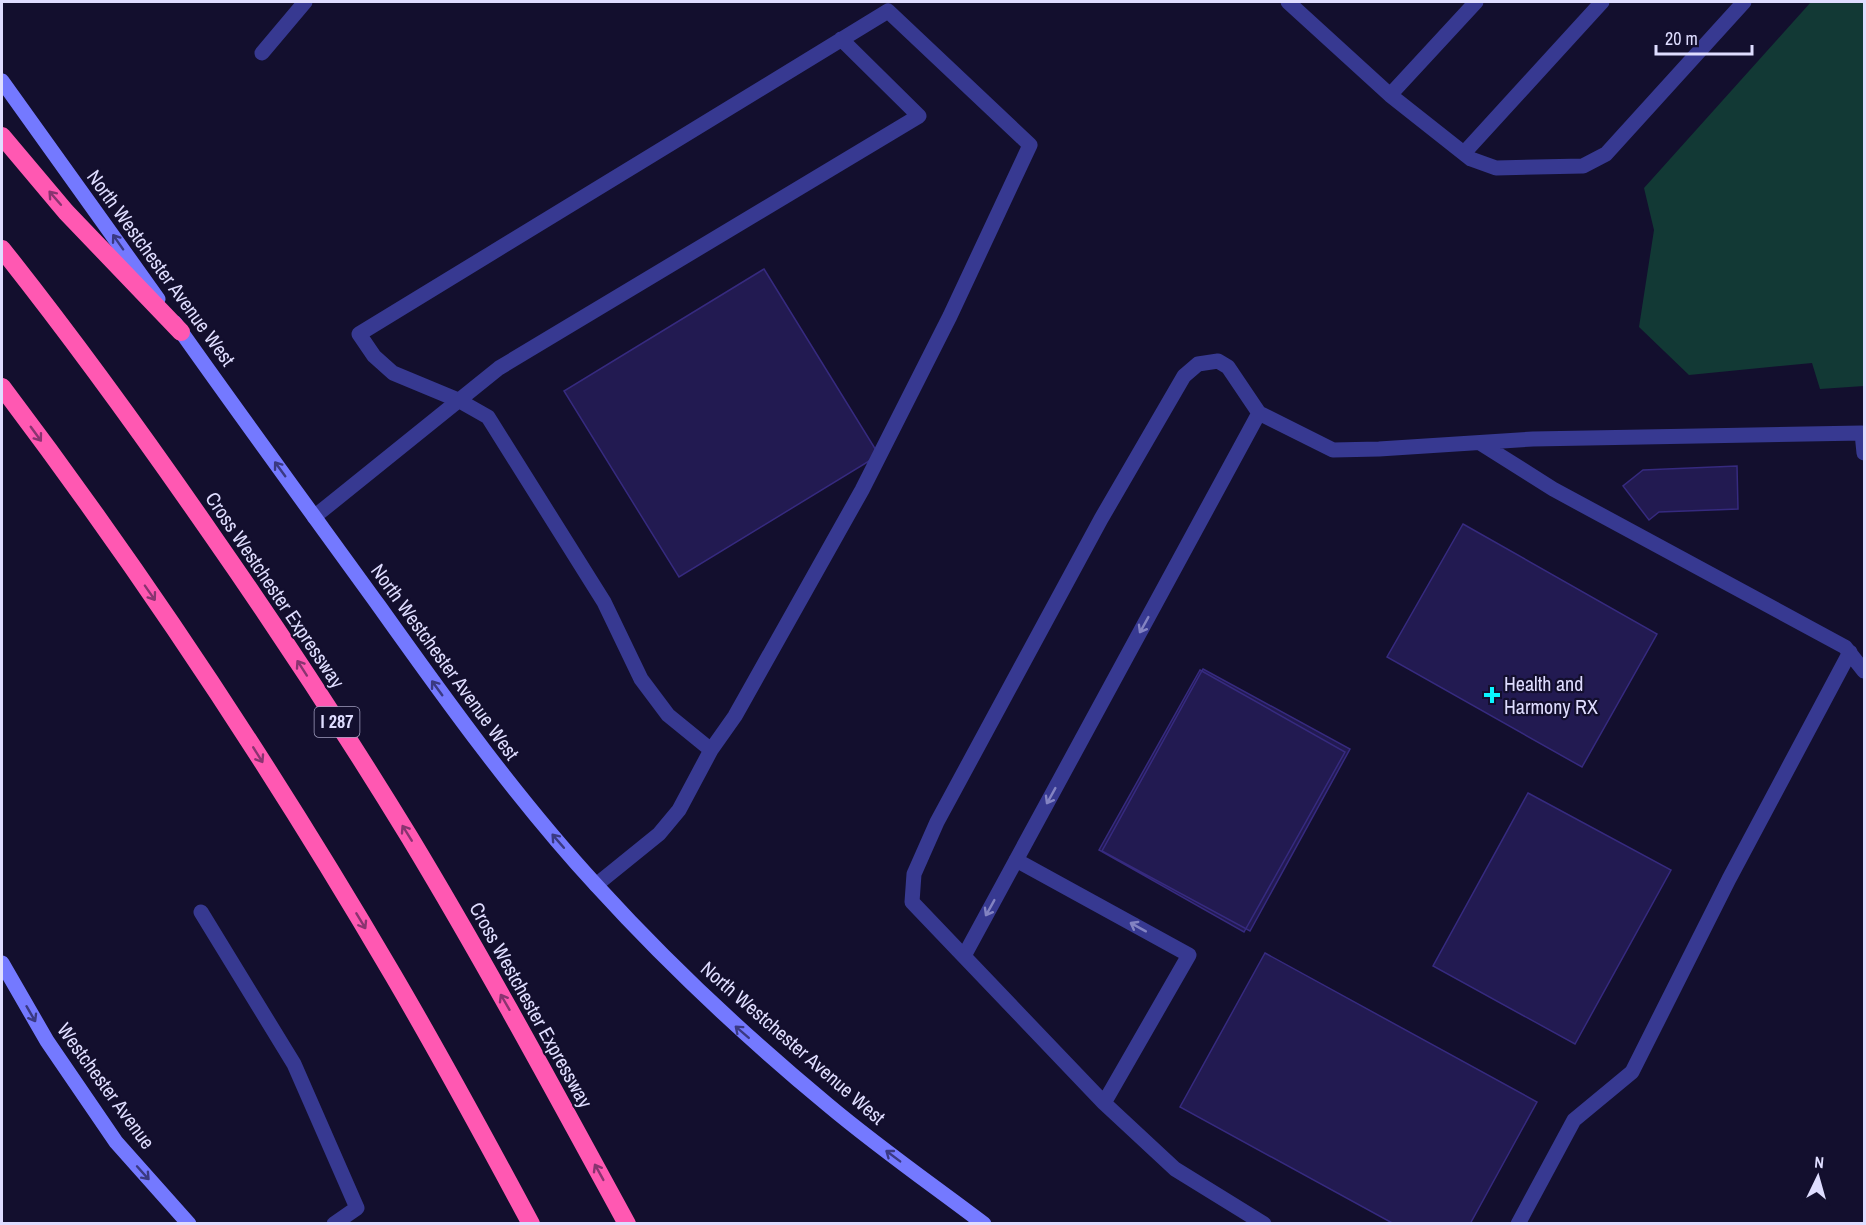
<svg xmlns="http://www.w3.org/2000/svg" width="1866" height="1225" font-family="'Archivo Narrow',sans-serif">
<rect width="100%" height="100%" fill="#130f2e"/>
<path fill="#123935" d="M1811 2H1864V386L1820 389 1812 363 1689 375 1639 327 1654 230 1644 188Z"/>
<path fill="#221a51" stroke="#362a7f" stroke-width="1.5" d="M764 269 879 455 679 577 564 391Z
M1737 466 1738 509 1659 512 1649 520 1623 486 1643 470Z
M1463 524 1657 634 1582 767 1387 657Z
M1203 669 1350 749 1250 931 1102 851Z
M1200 670 1345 752 1244 932 1099 850Z
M1528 793 1671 870 1575 1044 1433 966Z
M1265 953 1537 1102 1470 1224H1394L1180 1107Z"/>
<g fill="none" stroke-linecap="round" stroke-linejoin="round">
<path stroke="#373991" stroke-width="15" d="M1288 2 1390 95 1471 159 1496 168 1583 166 1606 154 1744 2
M262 53 305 2
M1390 95 1476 2
M1464 153 1602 2
M1259 413 1228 367 1218 361 1198 364 1184 376 1101 519 937 822 914 874 912 902 1104 1103 1175 1169 1264 1224
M1480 443 1553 489 1845 647 1864 671
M314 517 499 368 919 116 841 39
M1016 860 1189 955 1104 1103
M596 885 659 834 679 810 711 750 735 716 862 490 950 316 1030 145 888 11 359 334 374 356 393 373 458 400 488 417 604 602 641 679 668 715 711 750
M201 912 294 1064 357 1208 334 1224
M964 956 1259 413 1333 450 1379 449 1533 439 1862 433 1864 453
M1518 1224 1574 1120 1632 1072 1729 879 1850 652"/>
<path stroke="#7479ff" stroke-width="15" d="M2 81 158 299
M175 323C242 418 311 512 379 606 448 703 517 799 597 886 669 965 746 1037 828 1105 878 1147 931 1184 984 1224
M2 963 47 1041 116 1142 189 1224"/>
<path stroke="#ff58b2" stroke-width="18" d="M2 136 66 212 181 332
M2 249C75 341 145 438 212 535 281 634 347 735 410 838 486 964 556 1094 627 1224
M2 387C144 575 274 772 393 975 441 1057 486 1140 531 1224"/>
</g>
<defs><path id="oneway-shaft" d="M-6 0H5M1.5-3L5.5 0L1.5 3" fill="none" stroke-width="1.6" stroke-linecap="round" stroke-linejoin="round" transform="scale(1.5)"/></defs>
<g stroke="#893470">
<use href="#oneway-shaft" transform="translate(55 198) rotate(-131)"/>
<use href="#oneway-shaft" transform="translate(36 434) rotate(54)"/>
<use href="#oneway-shaft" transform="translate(150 593) rotate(55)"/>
<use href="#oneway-shaft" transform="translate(302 668) rotate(-123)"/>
<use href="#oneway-shaft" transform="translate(258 755) rotate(58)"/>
<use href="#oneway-shaft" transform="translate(407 833) rotate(-122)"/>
<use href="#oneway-shaft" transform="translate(361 921) rotate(59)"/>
<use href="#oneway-shaft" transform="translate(505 1002) rotate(-120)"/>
<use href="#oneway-shaft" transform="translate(599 1172) rotate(-119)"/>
</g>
<g stroke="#3a3982">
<use href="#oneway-shaft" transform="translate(118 242) rotate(-125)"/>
<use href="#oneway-shaft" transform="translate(280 469) rotate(-126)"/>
<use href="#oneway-shaft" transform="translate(437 688) rotate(-126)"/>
<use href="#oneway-shaft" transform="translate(558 841) rotate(-131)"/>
<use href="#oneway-shaft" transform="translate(31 1014) rotate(60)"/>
<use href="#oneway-shaft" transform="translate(742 1032) rotate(-139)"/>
<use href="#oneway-shaft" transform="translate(893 1156) rotate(-143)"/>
<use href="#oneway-shaft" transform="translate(143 1173) rotate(48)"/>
</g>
<g stroke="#8383c2">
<use href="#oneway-shaft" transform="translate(1144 625) rotate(119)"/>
<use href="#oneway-shaft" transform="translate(1051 796) rotate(119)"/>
<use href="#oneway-shaft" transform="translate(990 908) rotate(119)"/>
<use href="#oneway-shaft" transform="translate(1138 927) rotate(-151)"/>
</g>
<path fill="#09f5ff" stroke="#130f2e" stroke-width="2" d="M1489 686h6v6h6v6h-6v6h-6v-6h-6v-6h6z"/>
<g text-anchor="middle" stroke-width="4.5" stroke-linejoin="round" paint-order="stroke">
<rect fill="#130f2e" stroke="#a29fc0" stroke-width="1.5" x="314.5" y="707" width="45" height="30" rx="4.5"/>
<g font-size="18" font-weight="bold" fill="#dfddff">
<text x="337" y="728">I 287</text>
</g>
<g font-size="20" fill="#dfddff" stroke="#130f2e">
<text transform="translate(161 268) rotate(54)" y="7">North Westchester Avenue West</text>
<text transform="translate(275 590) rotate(56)" y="7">Cross Westchester Expressway</text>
<text transform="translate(445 662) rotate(54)" y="7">North Westchester Avenue West</text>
<text transform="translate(531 1005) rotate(61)" y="7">Cross Westchester Expressway</text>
<text transform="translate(793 1043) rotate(41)" y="7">North Westchester Avenue West</text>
<text transform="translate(106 1086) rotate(54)" y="7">Westchester Avenue</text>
</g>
<g font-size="20" fill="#dfddff" stroke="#130f2e" text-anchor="start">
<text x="1504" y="691">Health and<tspan x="1504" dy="23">Harmony RX</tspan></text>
</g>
</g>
<rect width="1866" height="1225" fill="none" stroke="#dfddff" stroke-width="6"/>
<g transform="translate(1818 1177) rotate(5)" stroke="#130f2e" stroke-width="4.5" paint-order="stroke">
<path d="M0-4.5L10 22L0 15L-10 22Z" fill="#dfddff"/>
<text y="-9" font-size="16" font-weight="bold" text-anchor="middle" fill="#dfddff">N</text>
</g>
<path d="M1656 45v9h96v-9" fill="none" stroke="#dfddff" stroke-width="3"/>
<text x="1665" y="45" font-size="18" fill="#dfddff" stroke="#130f2e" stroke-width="4.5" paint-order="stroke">20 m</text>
</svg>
